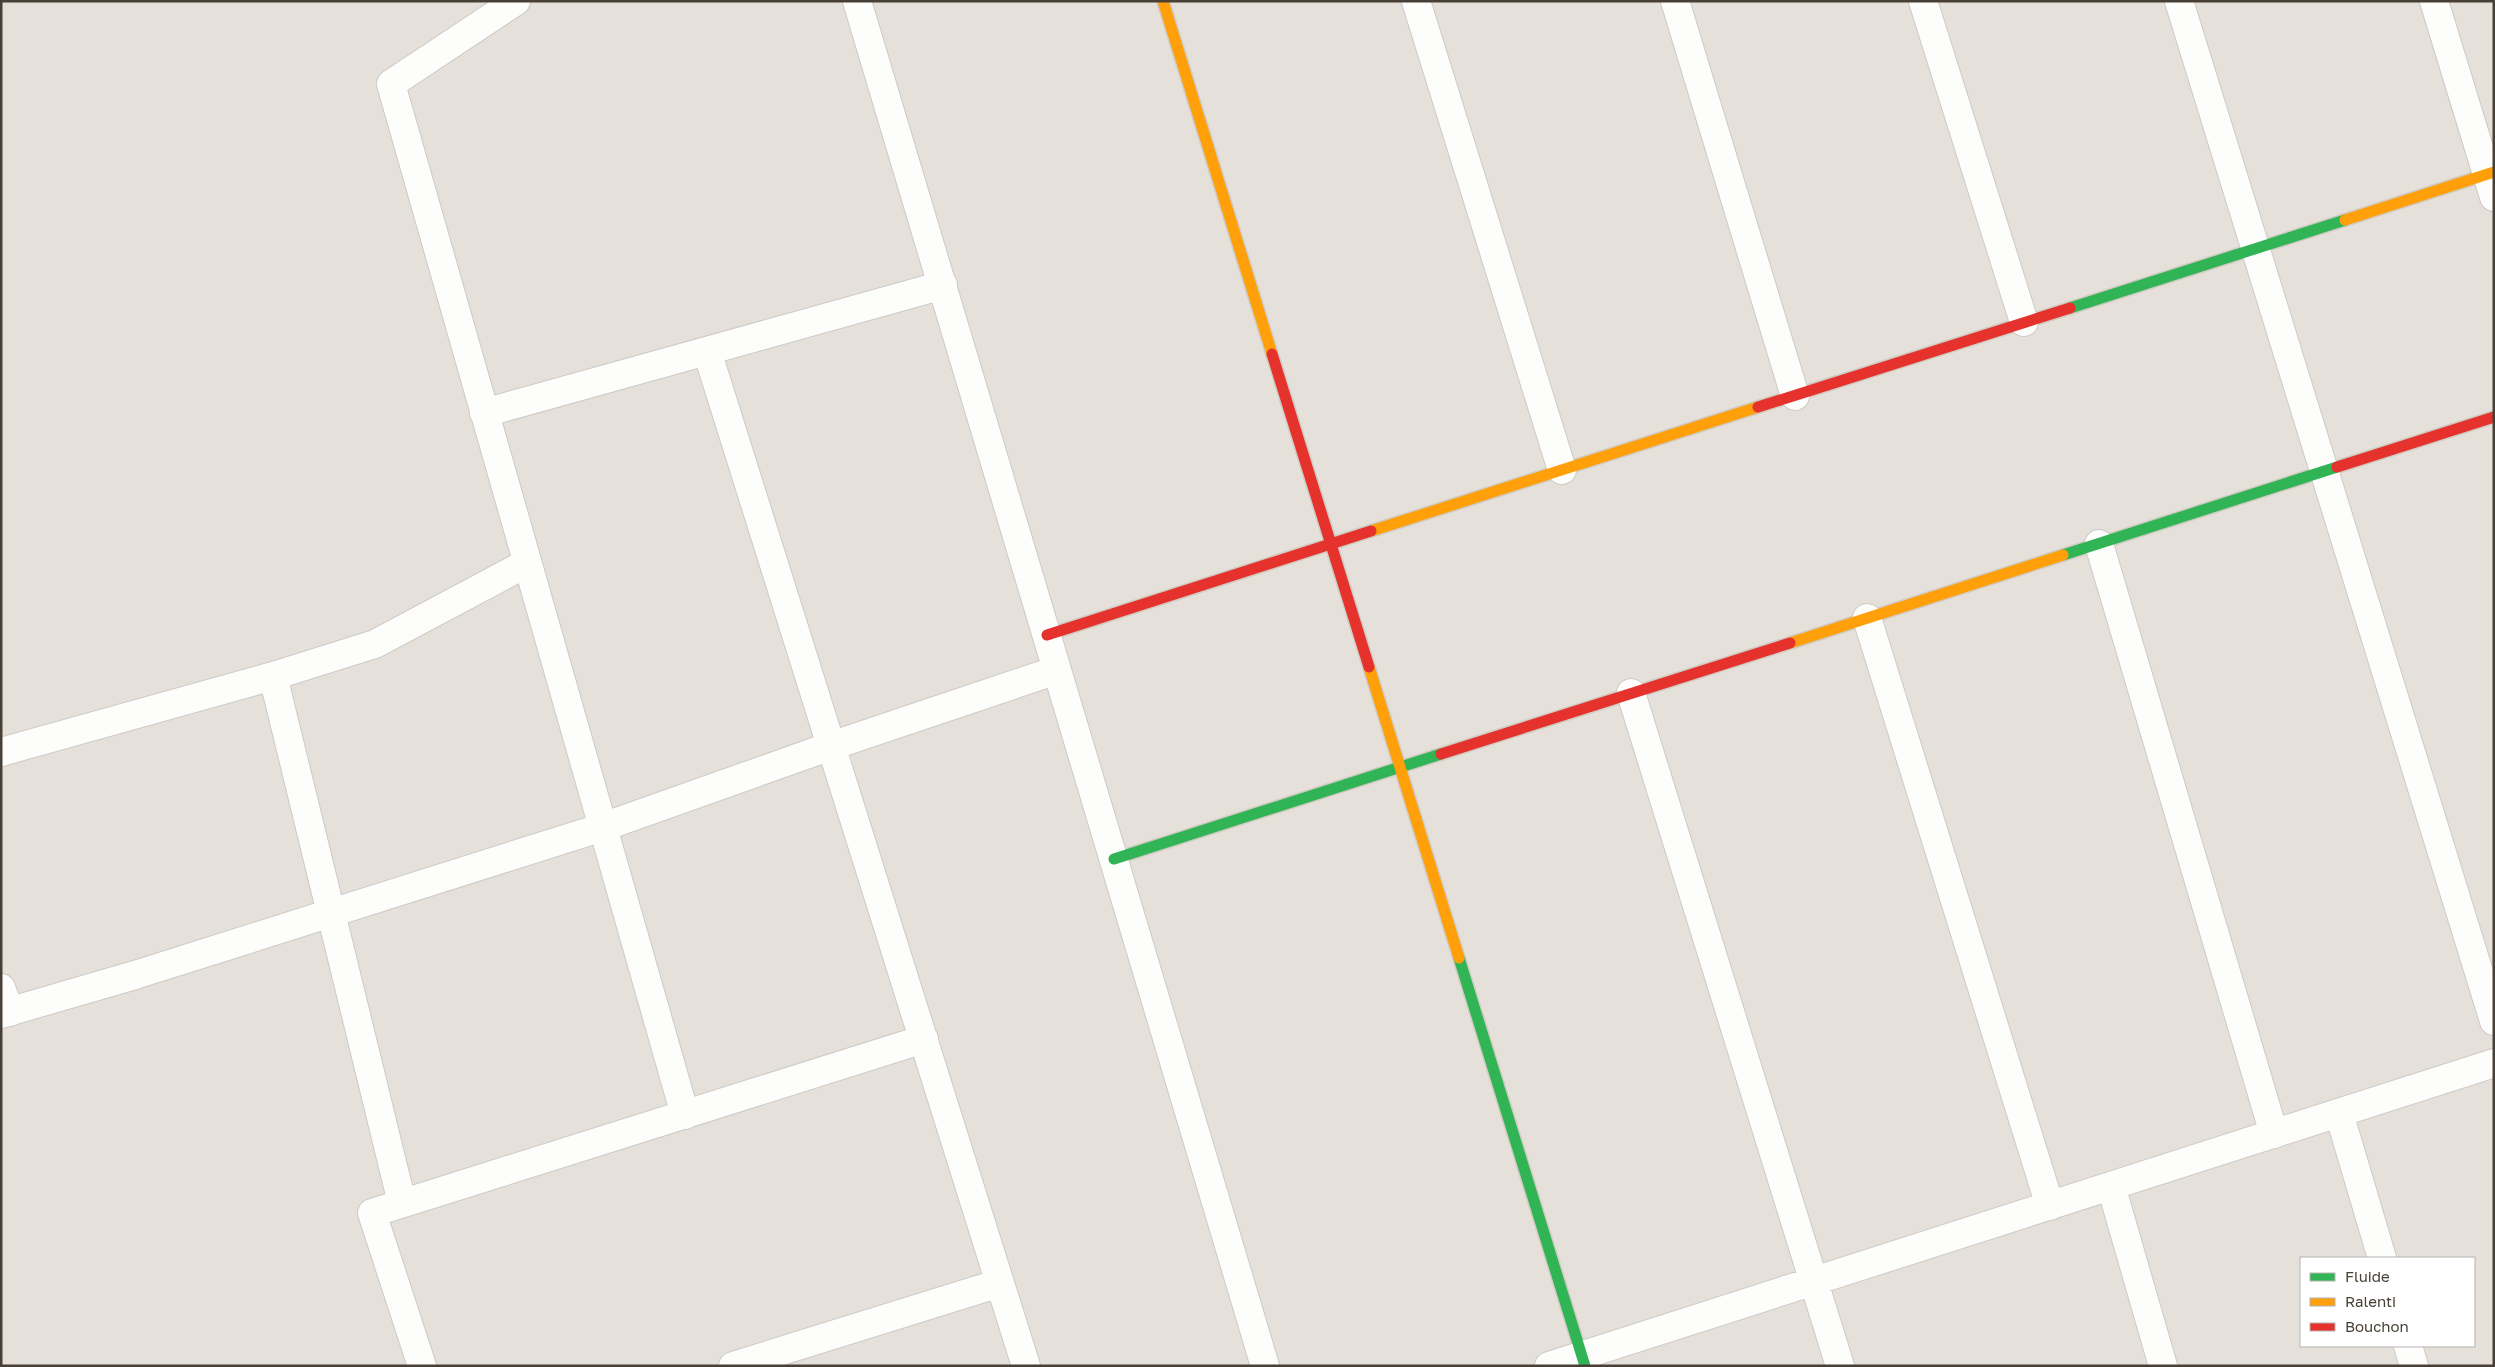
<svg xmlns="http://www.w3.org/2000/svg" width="2495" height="1367" font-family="'Golos Text',sans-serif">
<rect width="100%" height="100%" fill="#f1efec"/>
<path fill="#e5e0d9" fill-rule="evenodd" d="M1 1H2494V1366H1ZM2301 1258H2474V1346H2301Z"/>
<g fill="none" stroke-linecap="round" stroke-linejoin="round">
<g stroke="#cdcac7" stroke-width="30">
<path id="street" d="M516 1 391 84 685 1115
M857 1 1265 1366
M1416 1 1562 470
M1675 1 1795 396
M1923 1 2024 322
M2179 1 2494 1021
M2434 1 2494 197
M707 351 1026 1366
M484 413 943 285
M2099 544 2274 1134
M1867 618 2050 1206
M273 676 402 1203
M1631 693 1840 1366
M1 752 273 676 375 644 527 563
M1 988 10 1012
M1 1014 135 975 603 827 831 746 1057 670
M2339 1113 2382 1258
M2111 1186 2163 1366
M2408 1346 2414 1366
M422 1366 372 1213 924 1039
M733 1366 1000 1283
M1549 1366 2494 1063"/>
</g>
<g stroke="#d0cbc3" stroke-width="14">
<path id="fast" d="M2070 308 2345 220
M2063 555 2337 467
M1114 859 1441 754
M1459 958 1585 1366"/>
</g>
<g stroke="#d0cbc3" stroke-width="14">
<path id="slow" d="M1163 1 1272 354
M2345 220 2494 172
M1371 531 1758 407
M1790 643 2063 555
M1369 667 1459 958"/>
</g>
<g stroke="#d0cbc3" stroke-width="14">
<path id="jam" d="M1272 354 1369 667
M1758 407 2070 308
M2337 467 2494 417
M1047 635 1371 531
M1441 754 1790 643"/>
</g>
<use href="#street" stroke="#fdfdfc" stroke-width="28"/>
<use href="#fast" stroke="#30b455" stroke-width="11"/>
<use href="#slow" stroke="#ff9f0a" stroke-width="11"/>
<use href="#jam" stroke="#e5322d" stroke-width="11"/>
</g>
<rect width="2495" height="1367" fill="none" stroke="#484037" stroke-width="5"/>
<rect x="2300" y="1257" width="175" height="90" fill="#ffffff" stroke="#b6b3af"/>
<rect x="2310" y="1273" width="25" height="8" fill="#30b455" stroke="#b6b3af"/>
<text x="2345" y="1282" font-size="15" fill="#484037">Fluide</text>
<rect x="2310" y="1298" width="25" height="8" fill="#ff9f0a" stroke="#b6b3af"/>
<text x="2345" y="1307" font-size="15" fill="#484037">Ralenti</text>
<rect x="2310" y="1323" width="25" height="8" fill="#e5322d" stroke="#b6b3af"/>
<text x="2345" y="1332" font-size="15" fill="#484037">Bouchon</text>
</svg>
